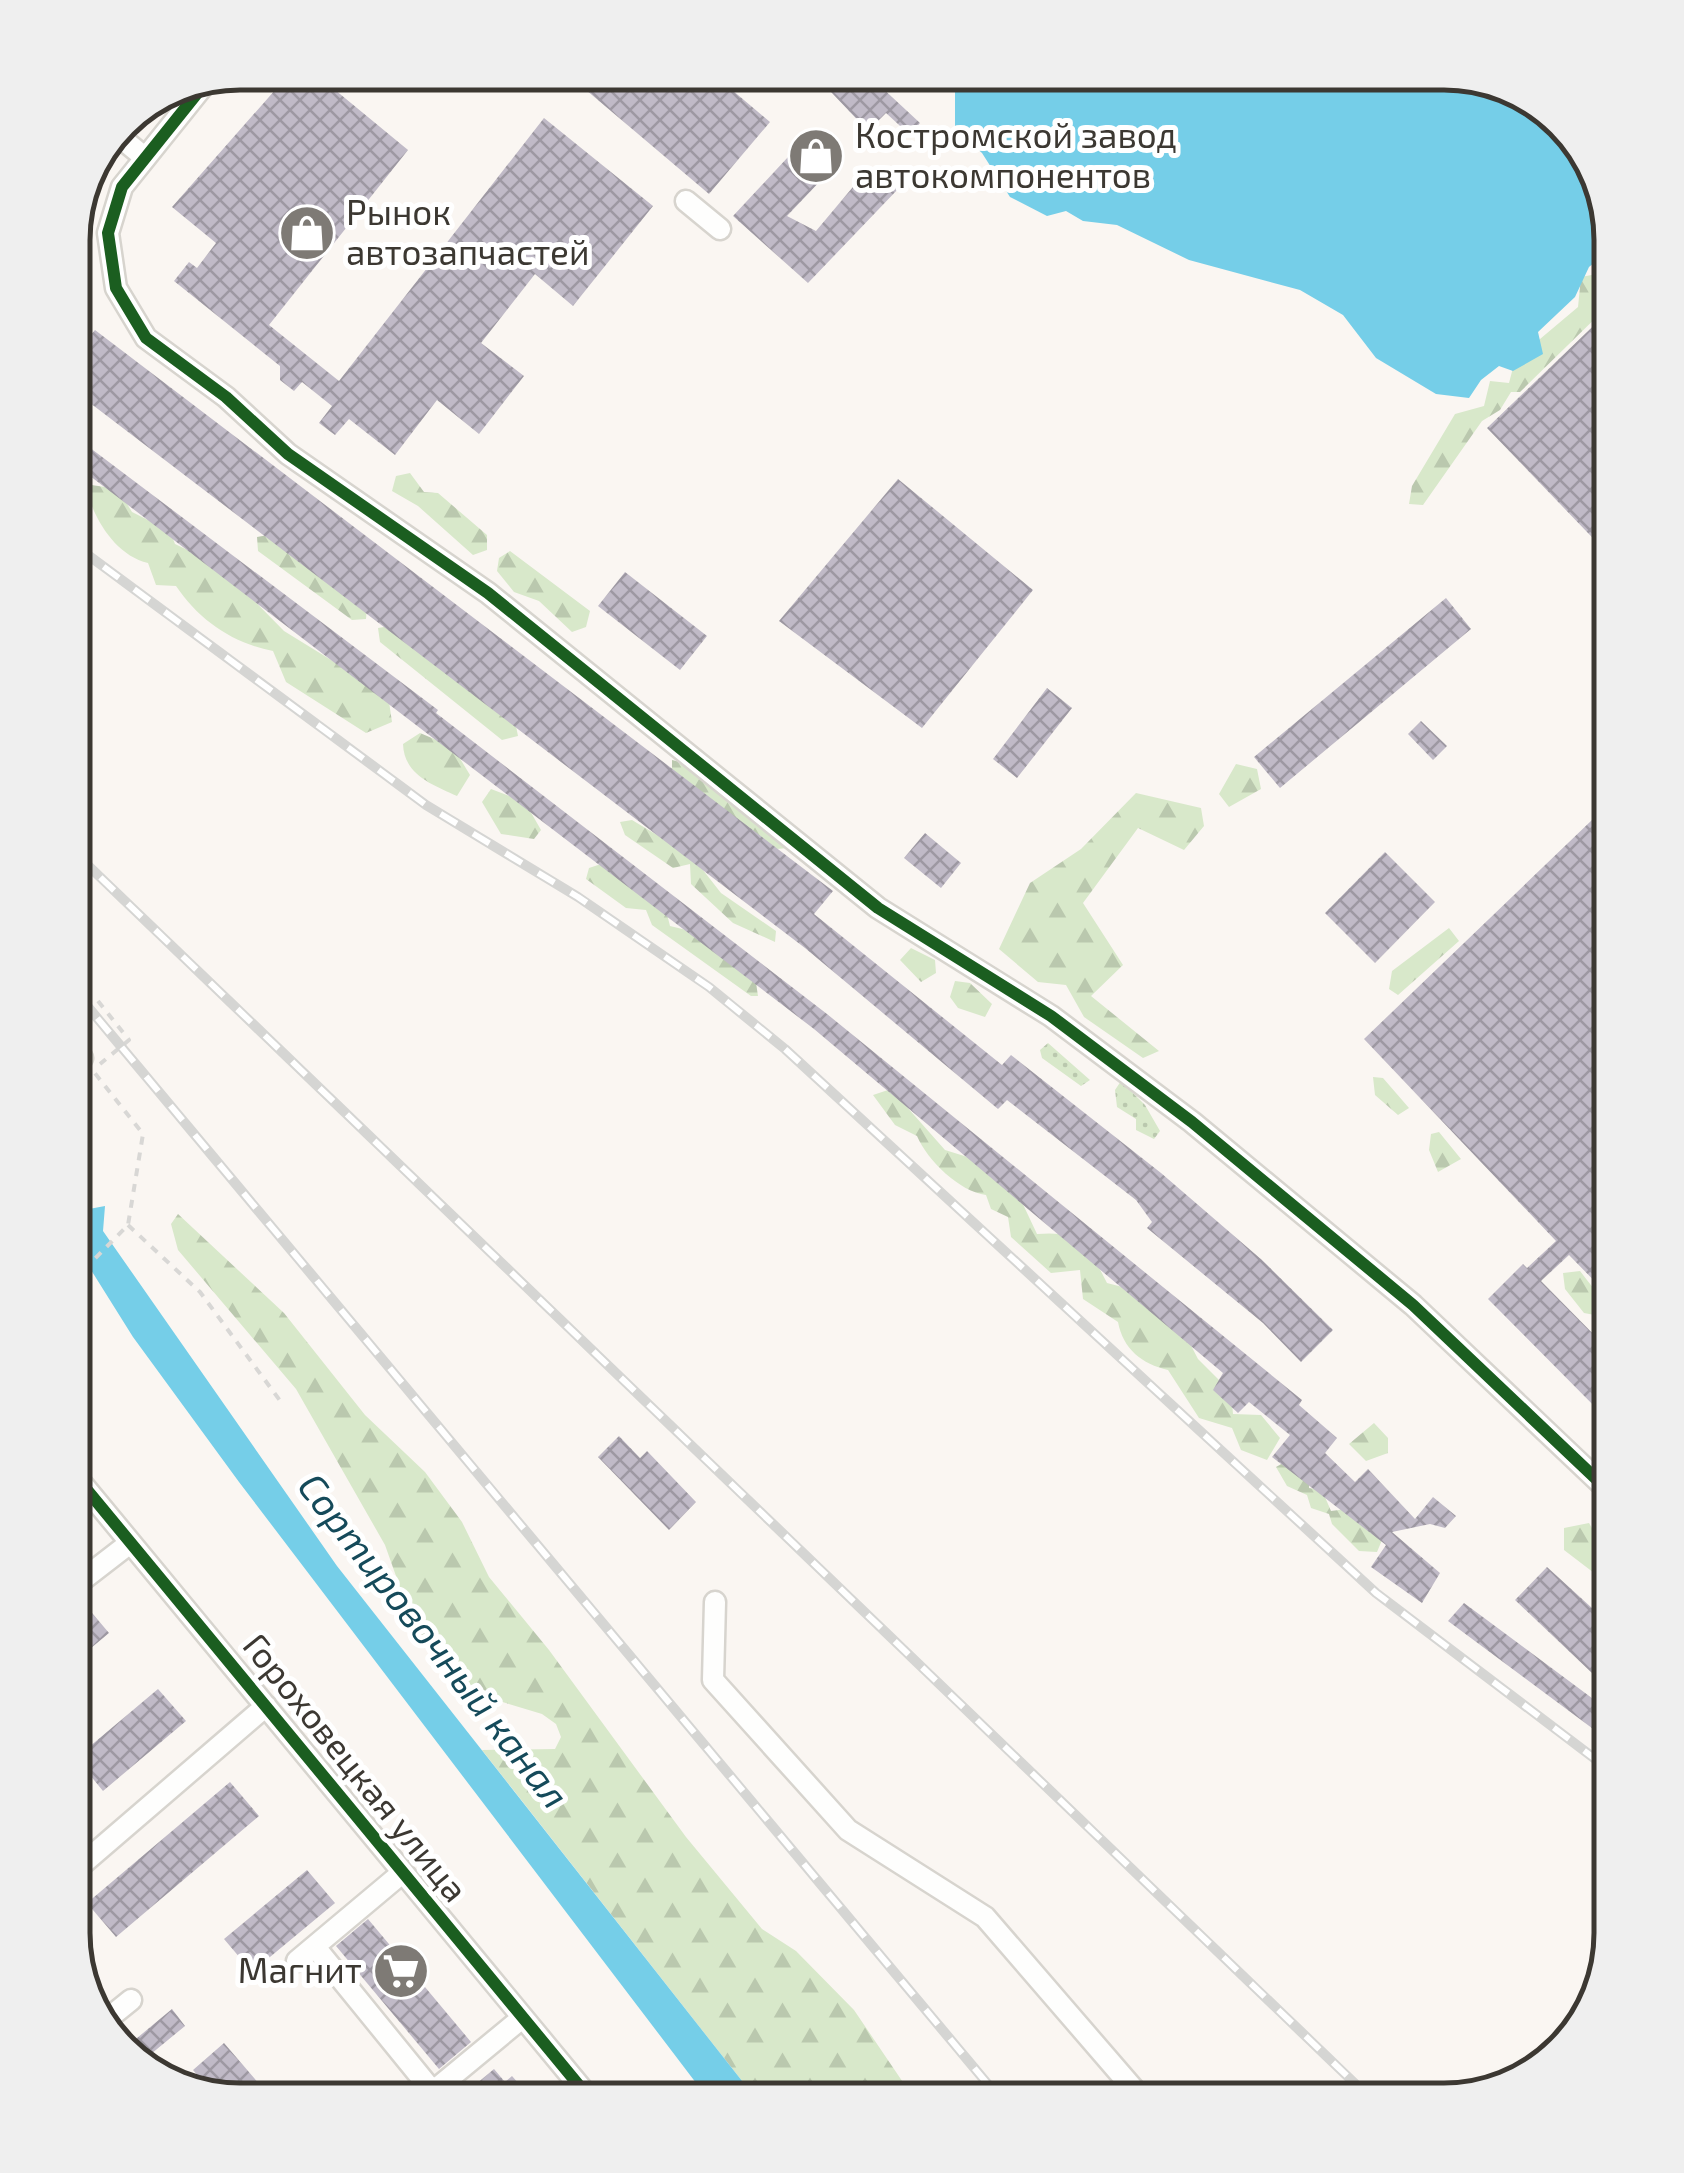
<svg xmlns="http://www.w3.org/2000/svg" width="1684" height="2173" font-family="'Exo 2',sans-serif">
<defs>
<pattern id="grass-dots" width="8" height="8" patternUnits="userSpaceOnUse" patternTransform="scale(2.5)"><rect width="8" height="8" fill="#d8e8ca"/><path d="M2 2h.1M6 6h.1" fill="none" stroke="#bac8ae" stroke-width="1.8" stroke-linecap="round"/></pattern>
<pattern id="forest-firs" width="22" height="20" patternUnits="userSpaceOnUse" patternTransform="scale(2.5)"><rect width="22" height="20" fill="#d8e8ca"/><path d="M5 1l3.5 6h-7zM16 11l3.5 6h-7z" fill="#bac8ae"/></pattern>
<pattern id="building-cross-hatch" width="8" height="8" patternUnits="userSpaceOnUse" patternTransform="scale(2.5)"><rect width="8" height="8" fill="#c0bac7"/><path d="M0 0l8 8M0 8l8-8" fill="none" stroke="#9d98a2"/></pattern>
</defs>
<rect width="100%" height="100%" fill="#faf6f2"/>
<path fill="url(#grass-dots)" d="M1048 1043 1090 1080 1081 1086 1042 1058 1040 1050Z
M1121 1081 1145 1105 1160 1131 1154 1139 1136 1130V1119L1117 1107 1115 1090Z"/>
<path fill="url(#forest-firs)" d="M1602 273 1611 289V303L1520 392H1511L1500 410 1482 421 1423 505 1409 504 1412 486 1455 414 1484 406 1490 381 1509 383 1515 360 1578 307 1581 277Z
M410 473 424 492 438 493 487 535V550L473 555 418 506 392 491 396 476Z
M85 484 118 489 132 512 170 531 175 544 219 565 284 631 388 695 392 722 366 733 286 682 273 651C232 643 199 620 176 586L156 585 148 563C114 555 92 516 85 484Z
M268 535 367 606 366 619 352 620 258 551 257 537Z
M510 551 590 611 586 627 572 632 539 601 514 592 497 571 499 558Z
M390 626 515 721 518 736 502 740 380 642 378 628Z
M420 733 453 747 470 775 457 796C433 785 404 775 403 744Z
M672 760 684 763 785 837 788 848 765 850 672 776Z
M1236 764 1257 769 1261 789 1229 807 1219 794Z
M491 789 525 802 541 830 534 839 501 834 482 802Z
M1136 793 1201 808 1204 826 1184 850 1138 828 1083 903 1123 965 1091 996 1159 1051 1143 1058 1084 1017 1066 985 1038 982 999 949 1030 883 1081 849Z
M632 820 692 856 721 893 776 931 775 942 733 923 691 884 690 864 673 868 625 835 620 822Z
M610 861 666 910 670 926 703 934 755 976 758 996H751L652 925 646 910 626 908 586 879 589 868Z
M1449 928 1459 941 1398 995 1389 989 1392 971Z
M911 948 935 960 936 973 921 982 900 960Z
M955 981 970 983 992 1004 985 1017 958 1008 950 997Z
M1373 1077 1383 1078 1409 1108 1398 1115 1375 1095Z
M891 1089 945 1150 974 1159 1020 1198 1037 1234C1081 1230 1088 1246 1107 1283L1134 1290 1183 1330 1198 1359 1231 1392 1233 1414 1261 1415 1280 1438 1267 1460 1241 1450 1232 1428 1199 1418 1168 1370C1142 1364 1123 1349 1118 1322L1083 1299 1080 1270 1051 1273 1011 1237 1008 1217 991 1209 986 1195C960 1192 927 1160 917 1136L895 1125 873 1095Z
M1439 1132 1461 1159 1438 1172 1429 1150 1431 1134Z
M178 1214 284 1313 365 1415 425 1472 462 1522 489 1577 549 1650 686 1837 762 1929 796 1951 854 2010 915 2100H757L482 1750 555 1749 561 1737 556 1724 542 1714 456 1688 444 1680 407 1607 385 1545 296 1389 178 1250 171 1224Z
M1580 1271 1604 1302 1600 1316 1584 1313 1565 1289 1563 1273Z
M1374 1423 1388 1438V1453L1366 1461 1349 1444Z
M1299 1454 1310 1463 1309 1488 1322 1490 1331 1511 1354 1508 1382 1540 1377 1552 1359 1551 1332 1524 1329 1514 1311 1508 1307 1495 1287 1486 1276 1467Z
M1589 1523 1596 1535 1611 1533V1575L1598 1576 1564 1550V1528Z"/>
<path fill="#75cee8" d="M967 73H1454L1527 95 1584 148 1611 249 1589 267 1575 297 1538 332 1543 354 1513 371 1499 366 1481 380 1469 398 1436 394 1376 358 1343 315 1300 290 1189 260 1117 225 1083 221 1066 211 1047 216 1010 197 982 153 955 129V88Z
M73 1200 89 1209 105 1206 103 1231 337 1566 757 2100H709L239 1482 133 1337 81 1254 73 1256Z"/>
<path fill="url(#building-cross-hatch)" d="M290 73H329L323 80 408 150 269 325 339 381 544 118 653 206 573 306 535 274 481 343 524 376 479 434 437 400 395 455 349 419 335 435 319 423 332 406 302 382 294 391 280 380V366L174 281 189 262 197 268 216 243 172 207Z
M566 73H712L770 122 709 194Z
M813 73H889L878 84 920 123 910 135 886 113 868 131Z
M815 128 844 156 787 216 816 231 868 169 899 188 808 283 733 216Z
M1612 308V558L1487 428Z
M95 330 833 891 814 914 1002 1065 1011 1055 1161 1173 1262 1260 1333 1330 1301 1362 1263 1323 1147 1228 1152 1222 1136 1200 1007 1100 998 1109 805 948 73 390V356Z
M73 435 438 710 436 713 827 1014 1302 1400 1299 1405 1337 1438 1325 1453 1355 1482 1368 1469 1415 1519 1433 1497 1456 1516 1445 1528 1430 1524 1392 1532 1440 1573 1422 1603 1371 1567 1386 1545 1272 1457 1290 1435 1249 1402 1238 1413 1213 1390 1223 1373 814 1029 73 463Z
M898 479 1033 590 922 728 779 621Z
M625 572 707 636 680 670 598 606Z
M1446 598 1471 629 1280 788 1254 757Z
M1047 688 1072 708 1017 778 993 759Z
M1421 721 1447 746 1433 760 1408 734Z
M1592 820 1612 840V1299L1569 1255 1541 1281 1612 1353V1424L1488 1299 1523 1264 1527 1268 1556 1241 1364 1039Z
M925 833 961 863 941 888 904 858Z
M1385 852 1435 902 1375 963 1325 913Z
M619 1436 640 1458 647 1451 696 1502 669 1530 598 1457Z
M1547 1567 1592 1608 1612 1615V1692L1515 1600Z
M81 1600 109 1633 73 1663V1607Z
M1464 1603 1612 1713V1743L1448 1621Z
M158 1689 186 1721 103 1791 76 1758Z
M230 1782 259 1816 116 1937 87 1903Z
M307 1870 335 1903 252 1972 224 1939Z
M368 1919 471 2042 439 2069 336 1946Z
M172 2009 185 2026 140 2063 125 2048Z
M224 2043 273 2100 214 2095 193 2070Z
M494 2069 505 2082 512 2076 533 2100H457Z"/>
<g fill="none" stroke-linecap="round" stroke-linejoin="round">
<g stroke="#d7d4ce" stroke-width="25">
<path id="minor" d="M203 86 122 187 108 233 116 288 146 338 226 397 288 454 488 593 878 908 1051 1016 1192 1122 1413 1305 1611 1493
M115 133 143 156
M686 201 720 229
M73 1056 82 1058
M73 1473 591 2100
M73 1587 130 1543
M715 1602 713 1680 848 1830 985 1917 1143 2100
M73 1836 90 1857
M73 1872 266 1706
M315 1947 433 2092
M297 1961 402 1873
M100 2025 131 2000
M424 2099 522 2018"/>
</g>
<path stroke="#d8d7d5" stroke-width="4" stroke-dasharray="8 8" stroke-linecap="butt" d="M98 1001 129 1040 100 1064
M73 1022 79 1037
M128 1225 200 1292 284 1406
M73 1281 128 1225 143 1134 94 1072"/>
<use href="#minor" stroke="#fefefd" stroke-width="20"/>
<g stroke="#d5d5d3" stroke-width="10">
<path id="rail" d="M73 544 426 805 578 897 709 987 785 1049 1376 1593 1611 1771
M73 851 1372 2100
M73 989 1001 2100"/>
</g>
<use href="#rail" stroke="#fff" stroke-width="6" stroke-dasharray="19" stroke-linecap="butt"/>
<g stroke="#fff" stroke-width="19">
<path id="cycleway" d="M203 86 122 187 108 233 116 288 146 338 226 397 288 454 488 593 878 908 1051 1016 1192 1122 1413 1305 1611 1493
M73 1473 591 2100"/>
</g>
<use href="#cycleway" stroke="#1b5e20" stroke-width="12"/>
</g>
<defs>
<g id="shop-disc" transform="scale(2.875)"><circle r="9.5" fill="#7e7a75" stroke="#fff"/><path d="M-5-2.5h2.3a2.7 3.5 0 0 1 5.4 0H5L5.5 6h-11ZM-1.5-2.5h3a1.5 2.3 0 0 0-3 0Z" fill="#fff"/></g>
<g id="supermarket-disc" transform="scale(2.875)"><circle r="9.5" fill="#7e7a75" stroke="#fff"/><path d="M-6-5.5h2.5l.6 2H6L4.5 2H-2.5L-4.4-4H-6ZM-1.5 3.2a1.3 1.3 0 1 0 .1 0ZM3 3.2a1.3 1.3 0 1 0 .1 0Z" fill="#fff"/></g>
</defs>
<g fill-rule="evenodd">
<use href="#shop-disc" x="816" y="156"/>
<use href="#shop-disc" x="307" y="233"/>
<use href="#supermarket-disc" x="401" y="1971"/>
</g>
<g text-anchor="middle" stroke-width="10" stroke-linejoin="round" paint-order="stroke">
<g font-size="35" fill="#3c3832" stroke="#fff" text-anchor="start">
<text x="855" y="148">Костромской завод<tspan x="855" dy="40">автокомпонентов</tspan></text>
<text x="346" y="225">Рынок<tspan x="346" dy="40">автозапчастей</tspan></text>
<text x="362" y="1983" text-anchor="end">Магнит</text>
</g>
<g font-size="35" fill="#3c3832" stroke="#fff">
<text transform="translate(355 1768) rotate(51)" y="12">Гороховецкая улица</text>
</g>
<g font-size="38" font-style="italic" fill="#154a5a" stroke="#fff">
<text transform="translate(433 1641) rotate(52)" y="13">Сортировочный канал</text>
</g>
</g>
<path d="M0 0H1684V2173H0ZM240 90H1444A150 150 0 0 1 1594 240V1933A150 150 0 0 1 1444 2083H240A150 150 0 0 1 90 1933V240A150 150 0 0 1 240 90Z" fill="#efefef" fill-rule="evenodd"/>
<path fill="none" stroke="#3c3832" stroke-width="5" d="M240 90H1444A150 150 0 0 1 1594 240V1933A150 150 0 0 1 1444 2083H240A150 150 0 0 1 90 1933V240A150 150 0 0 1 240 90Z"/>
</svg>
